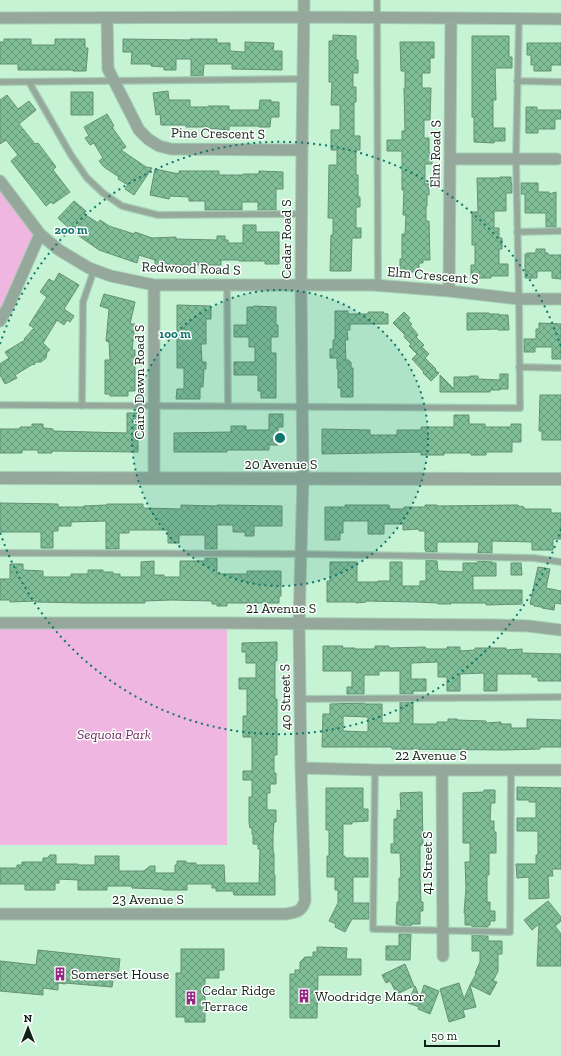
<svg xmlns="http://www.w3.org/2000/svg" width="561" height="1056" font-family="'Zilla Slab',serif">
<defs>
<pattern id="building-cross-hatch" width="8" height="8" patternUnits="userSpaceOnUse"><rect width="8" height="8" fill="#80be97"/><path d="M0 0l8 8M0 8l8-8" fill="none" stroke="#679a7a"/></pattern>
</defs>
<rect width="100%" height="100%" fill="#c5f3d4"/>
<path fill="#eeb6e0" d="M0 181 40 234 0 321Z
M0 623H227V845H0Z"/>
<path fill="url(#building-cross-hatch)" stroke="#659074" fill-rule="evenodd" d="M333 35 356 36V60H358V73H353V87H356V102H354V136H360V150H356V175H358V197H360V207H356V228H361V238H352L351 271H330L331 235H333V218H328L329 165H337V150H331V130H340V105H331L332 82H329V41H333Z
M472 36H509V57H512V68H495L496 100H493V128H505V141H494V143L474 142V117H472Z
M4 39H31V45H55V39H85V48H88L86 71H73V70H18V64H0V42H4Z
M123 39 190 40V39H217V43H230V51L245 52V42L274 43 273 51H282V70L232 69V64H204L203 76H191V59H176V70H164V67L151 66V64H131L132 52H123Z
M400 42H434V58H430V73H422V88H431L430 120H424V138H429V153H432V164H425V184H429V195H427V206H426V221H429L430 260H423V263H419V272H400V259H402V234H405L406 215H403L404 190H402V151H387V140H402V131H405L404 88H405V71H401Z
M527 43H561V65H551V71H534V65H531V55H527Z
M168 91 169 100H190V107H208V106H229V110H259L260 100H271V102H279V117H271L270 127H259V126H229V130L219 129 208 128V127H186V125H161L160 114 156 115 153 93Z
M71 92H93V115H71Z
M7 95 18 109 29 101 36 110 19 124 35 144 38 143 56 167 53 170 70 192 53 204 51 202 46 206 11 161 18 155 6 140 0 144V100Z
M526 107H537V110H561V119H555V129H538V133H526Z
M107 114 114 126 112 127 126 147 121 150 146 167 152 168 134 195 125 189 128 185 118 179 119 177 104 167 99 161 103 158 94 143 90 145 85 138 89 136 84 127Z
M155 169 179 174V171H219V175H243V174H259V171L283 172V189H276V210H258V202H242V210H205V201H189V197L170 196 169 199 150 195Z
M500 177H511V183H512V193H506V211H494V228H499V238H502V249H499V264H508V276H491V278H471V265H475V245H472V212H478L477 178H500Z
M521 183H538V192H549V194L556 192V227H546V213H525V194H521Z
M74 201 86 211 84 214 98 223 100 220 109 226 134 234 135 232 152 238 176 237V239L217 240V236H225V240H228V243H243V225H256V232H279V264H265V261H239V260H221V265H155V260L139 255 137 263 99 250 72 231 58 218Z
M536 249H545V253H548V255H561V279L552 278V271H537V278H525V254H527V253H536Z
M59 273 79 285 64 309 74 316 70 322 67 320 64 325 57 320 43 343 50 350 47 352 46 358 41 362H36L34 365 33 364 15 375 17 378 5 384 0 375V364L9 358 5 352 25 340 24 339 34 328 29 325 47 297 40 292 49 279 54 282Z
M104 294 135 302 130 324H135L132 350H135V391H128V396H110V394H105V360H110L109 342 106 341 109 309 100 306Z
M177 305 211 306V319H206V344H201L202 362H206V369H204L203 387H200V399H176L177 389H184V368H177Z
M254 306 276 307V325H278V337H271V353H276V398H261V391H258V375H234V362H255V347H249V337H234V325H247V307H254Z
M335 311H348V314H368V312H384L383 313 388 314V324H350V330H347L348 340H345L346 360H349V362H351V368H353V397H341V388H338V369H337V358H330V349H333V340H335Z
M404 312 410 318 408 320 412 324 410 325 418 335 416 337 424 345 422 347 429 354 425 358 436 369 435 370 439 373 431 381 423 373 424 372 412 359 417 354 409 346 411 344 404 337 405 335 393 323Z
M467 313H489V314H499V315H508L509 330H498V329L467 330Z
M539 323 561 324V359H552V347H535V352H524V339H536V329H539Z
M500 374H508V389H500V390H490V392H440V375L454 389V377H470V376H478V379L500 380Z
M540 395H561V440H542V431H539Z
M127 413H138V452L52 451V453H38V450H22V453H0V429H20V427H32V424H43V428L53 429V431L127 433Z
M269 414H283V427H278V445H269V450H227V452H174V433L231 432V426H246V430H269Z
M454 415H469V424H485V427H511V424H521V442H512V452H486V455H471V453H444V455H421V452L322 454V429L370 430V435H397V430H421V427H454Z
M0 503 58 504V507H84V506L107 505V504H143V508L181 509V505L217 506V505L282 506V526H254V536H245V532H233V525H217V549H205V535H179V543H168V530H129V533H119V549H106V521L71 522V526H58V531H53V548H41V532H0Z
M345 505H389L390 509H404V507H425V505H437V506L518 505V506L524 507V509H551V513H561V539H553V550H532V542L492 541V553H478L479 542H437V552H426V550H425V531H419V529L403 530V524H384V534H368V521H343V533H340V540H325V507H345Z
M205 558H217V574H247V571H281V596H279V603H227V606H217V604H212V601L171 600 145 601V603H83L36 602V601L10 602V600H0V579H10V564H23V570L43 571V577H71V574H88V570H103V572H113V574H120V577H141V562L154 561V575H164V577H180V561H205Z
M426 560 437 561 438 571 463 572V563H478V561L492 562V563H496V576H473V590H522V604L486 605V603H451V604H438V603L416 602 366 601V602L356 603V602H327V581H330V562H357V582H378V581H390V562H402V586H420V581H426Z
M511 563H521L522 575H511Z
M538 567 550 569 546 588 561 591V604L555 603 554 610 542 608V607L534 606V605L530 604Z
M277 642V661H275V699H277V755H274V773H276V784H270V793H267V810H276V822H274L273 835V850L274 854V875H275V895H234L233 891H216V888H212V884H187V890H163V889L132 888V886H107V890H78V880L59 879V883H55V890H25V884H0V868H17V865H22V862H43V858H47L50 855H56V864H78V865H95V856H119V871H144L150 866H155V873H175V865H177V861H186V863H196V865H224L225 883H259L260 849H258V844H253V834H252V828H250L249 822V797H252V780H243V771H252V737H243V716H247V689H239V678H256V663H246V652H242V643Z
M323 646H343L342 648H355V649H375V646H389V648L425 647 427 649H447V647H460V651L475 650V648H506V650L522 649V653L561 654V681H538V677H532V674H497V691H484V673L460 674V691H447V677H438V662L411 663V679H426V691H413V694H400V671H379V675H364V694H347V687H352V671H323Z
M400 702H413V724H437V722H448V719H457V720L486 721V723L501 722V724H511V728H527V719L561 720V747H540V749L504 750 392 749V747H322L323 714H330V704L364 703V704H382V723H400ZM343 716 368 717V732L343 731Z
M517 787 561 788V869H552L553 876H548L549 898 529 899V877L517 878 516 864H536V855H538V831H517V818H536V802H529V800H517Z
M326 788H363V809H368V821L352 822V824H343V856H345V858H368V877H353V903H369V919H352L345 932 335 927 336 924 329 921 338 903V890H335V877H327V856H329V830H326Z
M484 790H495V803H491L490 821H494V832H496V853H489V875H487V902H490V911H495V921H490V925H488V927H472V925H465V913H464L466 888 465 862H470V843H463V793L484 792Z
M422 792 423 845H420V878L421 902H423V911H420V924H411V926L399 925V924H396L397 902H399V878H401L400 853H391V844H394V819H397V810L401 811 400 793Z
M548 901 561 917V921L555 926 561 934V966H537L539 924 532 930 524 920Z
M399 934H411L410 960H386V946H399Z
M472 935 488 936V941H502V954H498V971L493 981 497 982 490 995 470 985 476 974 475 973 480 962V951H472Z
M317 947 347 948 346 959H361V975H318L317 1018H290V974H295V970H300V962L305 957H313V952H317Z
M181 949H224V970H219V978H205V1022H185V1017H176V973H181Z
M38 950 120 959 118 976 114 975 112 987 65 983V984L58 983V990L43 988V995L0 991V961L36 965Z
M405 964 414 986 397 994 390 981 386 983 382 975Z
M459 983 464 999 470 985 476 1007 463 1010 465 1017 449 1022 440 989Z
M424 985 439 991 430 1014 418 1009 419 1007 408 1003 415 986 420 998Z"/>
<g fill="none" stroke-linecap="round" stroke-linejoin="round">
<g stroke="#a4cdb2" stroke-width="8">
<path id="service" d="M377 0 378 285
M517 81 561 82
M0 82 303 79
M29 82 71 155 87 178 103 193 122 206 158 215 301 214
M517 232 561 231
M227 285 228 406
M519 367 561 368
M0 405 520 408 519 299 516 159 519 19
M82 406 83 302 94 270
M0 553 301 554 534 558 561 562
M300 699 561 697
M375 770 373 929 510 932 511 770"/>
</g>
<g stroke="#a4cdb2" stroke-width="13">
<path id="minor" d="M0 18 305 17 561 19
M107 18 108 69 139 130 148 139 159 146 171 149 302 150
M450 159H557
M0 181 40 234 59 250 89 268 111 276 154 285H373L449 291 519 299H561
M154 285V478
M449 291 451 18
M0 321 8 307 40 234
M0 623H227L496 625 528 626 561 630
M301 768 375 770H561
M442 770 443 956
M0 914H286C297 912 301 912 305 901L301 768 299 623 303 479 301 285 302 150 304 0"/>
</g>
<g stroke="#a4cdb2" stroke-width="14">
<path id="tertiary" d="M0 478 561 479"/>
</g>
<use href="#service" stroke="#95a89b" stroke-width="5.5"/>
<use href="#minor" stroke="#95a89b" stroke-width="11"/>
<use href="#tertiary" stroke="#95a89b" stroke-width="12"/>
</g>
<circle cx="280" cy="438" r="148" fill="#0f766e" fill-opacity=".12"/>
<g fill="none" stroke="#0f766e" stroke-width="2" stroke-dasharray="2 4">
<circle cx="280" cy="438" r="148"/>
<path d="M561 529A295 295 0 0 1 0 532M0 344A295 295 0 0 1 561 347"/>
</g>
<defs>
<g id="building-bare" transform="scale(1.08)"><path d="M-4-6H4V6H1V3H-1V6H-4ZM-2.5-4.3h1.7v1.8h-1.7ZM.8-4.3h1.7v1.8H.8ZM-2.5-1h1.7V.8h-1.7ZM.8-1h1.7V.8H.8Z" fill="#962584" stroke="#fff" stroke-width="2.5" paint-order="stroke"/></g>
</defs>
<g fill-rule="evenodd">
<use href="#building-bare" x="60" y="974"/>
<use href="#building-bare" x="304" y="996"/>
<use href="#building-bare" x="191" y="998"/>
</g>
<g text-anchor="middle" stroke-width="3" stroke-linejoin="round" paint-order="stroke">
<g font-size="14" fill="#102217" stroke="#fff">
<text transform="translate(218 133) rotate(1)" y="5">Pine Crescent S</text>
<text transform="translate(435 154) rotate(-89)" y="5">Elm Road S</text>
<text transform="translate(286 239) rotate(-90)" y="5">Cedar Road S</text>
<text transform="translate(191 268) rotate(2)" y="5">Redwood Road S</text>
<text transform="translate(433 275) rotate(5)" y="5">Elm Crescent S</text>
<text transform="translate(139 382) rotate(-90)" y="5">Cairo Dawn Road S</text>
<text x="281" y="469">20 Avenue S</text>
<text x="281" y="613">21 Avenue S</text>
<text transform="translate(285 697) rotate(-91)" y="5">40 Street S</text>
<text x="431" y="760">22 Avenue S</text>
<text transform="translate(427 863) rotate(-90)" y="5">41 Street S</text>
<text x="148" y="904">23 Avenue S</text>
</g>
<g font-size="14" font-style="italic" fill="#6b295e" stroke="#fff">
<text x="114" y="739">Sequoia Park</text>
</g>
<g font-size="14" fill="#102217" stroke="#fff" text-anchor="start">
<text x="71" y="979">Somerset House</text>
<text x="202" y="995">Cedar Ridge<tspan x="202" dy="16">Terrace</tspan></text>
<text x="315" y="1001">Woodridge Manor</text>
</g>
</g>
<circle cx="280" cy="438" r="6" fill="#0f766e" stroke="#fff" stroke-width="2"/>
<g font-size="12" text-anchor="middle" font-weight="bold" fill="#0f766e" stroke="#fff" stroke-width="3" stroke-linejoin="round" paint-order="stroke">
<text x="71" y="234">200 m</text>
<text x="175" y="338">100 m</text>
</g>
<g transform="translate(28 1028)" stroke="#ffffff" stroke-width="3" paint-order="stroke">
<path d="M0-3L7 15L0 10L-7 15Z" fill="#102217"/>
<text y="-6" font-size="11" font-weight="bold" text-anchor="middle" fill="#102217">N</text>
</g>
<path d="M425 1040v6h74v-6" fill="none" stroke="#102217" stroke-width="2"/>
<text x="431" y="1040" font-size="12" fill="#102217" stroke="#ffffff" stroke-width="3" paint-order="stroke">50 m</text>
</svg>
